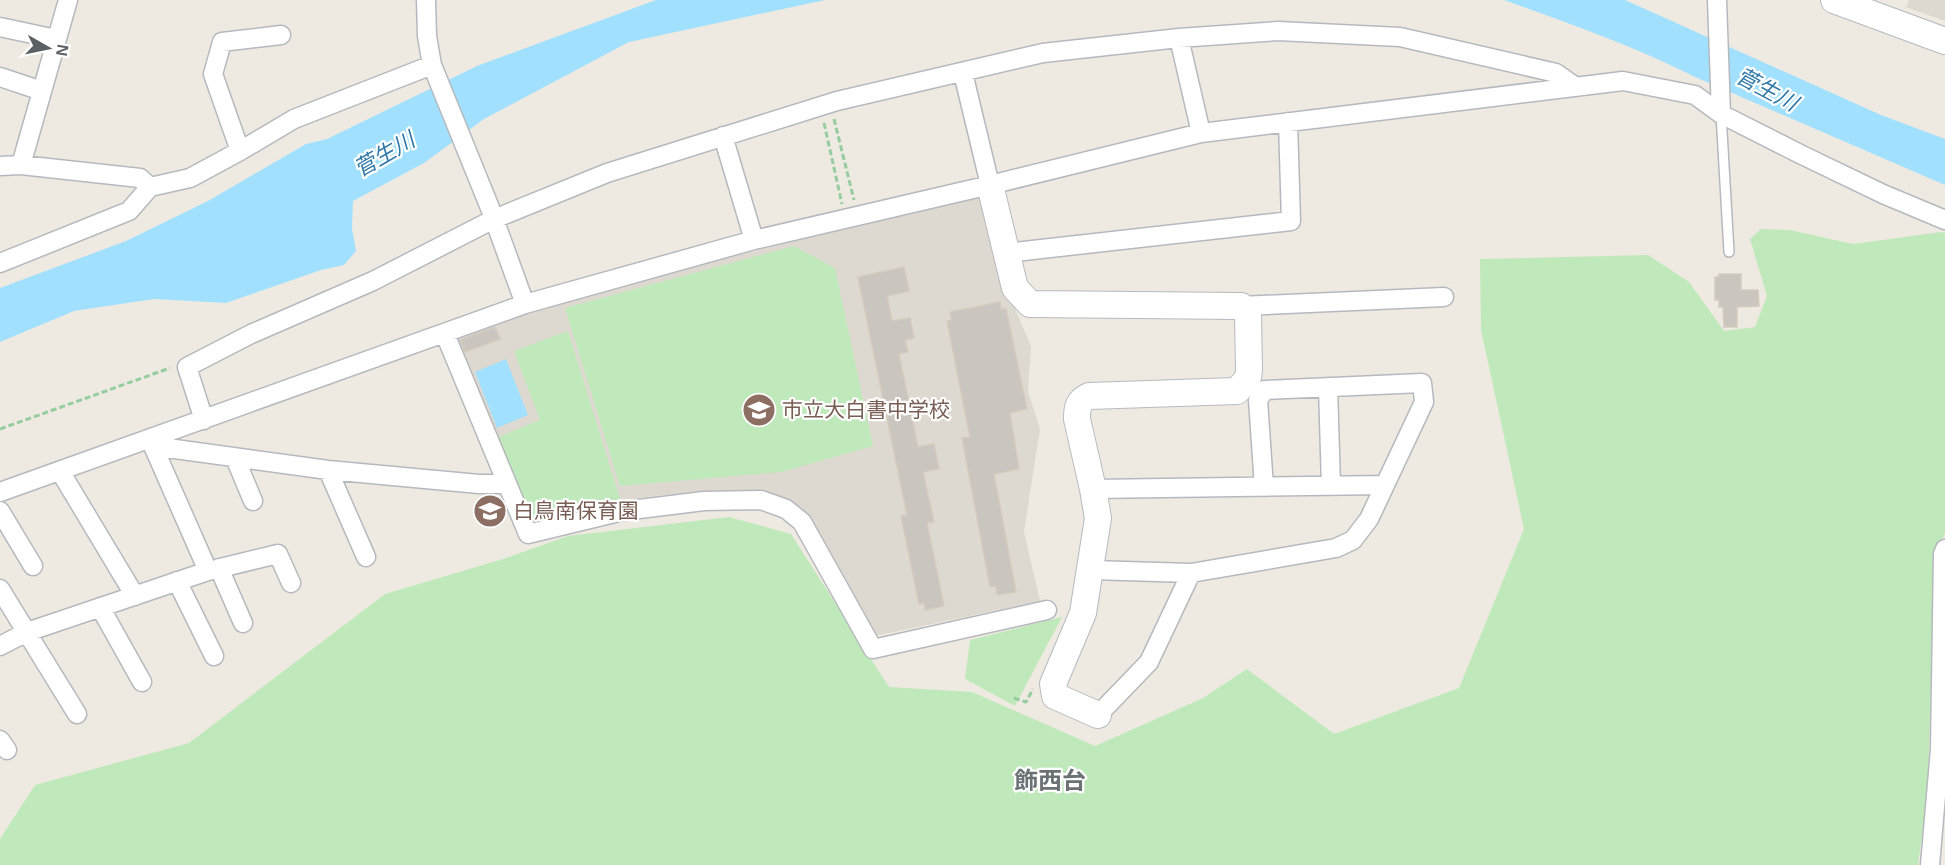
<svg xmlns="http://www.w3.org/2000/svg" width="1945" height="865" font-family="Helvetica,'Noto Sans JP',sans-serif">
<rect width="100%" height="100%" fill="#efeae1"/>
<path fill="#ded9d0" d="M1909 0H1945V21L1906 7Z
M978 196 984 201 1006 288 1031 346 1028 391 1040 429 1024 532 1040 601 875 636 808 518 782 498 745 491H702L638 498 538 524 530 521 454 339 508 319 642 279Z"/>
<path fill="#c0e9bb" d="M1761 229 1790 230 1853 244 1941 232 1945 233V533L1934 558 1928 788 1918 865H0V839L35 785 189 743 385 594 503 559 568 536 729 517 791 534 889 687 972 692 1095 746 1203 698 1247 669 1334 734 1459 688 1524 529 1481 330 1480 259 1648 255 1689 282 1724 331 1755 327 1767 296 1750 239Z
M794 246 835 268 873 446 781 472 620 486 565 308Z
M568 331 620 499 539 521 532 518 498 437 540 420 514 351Z
M1062 617 1015 706 965 679 970 640Z"/>
<path fill="#a1e1ff" d="M656 0H825L629 42 484 119 424 163 353 201 352 228 356 251 344 265 321 270 226 303 154 299 74 311 0 342V288L126 241 208 201 306 144 327 139 477 66Z
M1504 0H1625L1881 115 1945 139V185L1693 76C1632 45 1568 23 1504 0Z
M506 359 528 415 497 428 475 372Z"/>
<path fill="#cac5be" stroke="#d4cbbf" stroke-width="1.5" d="M904 267 909 291 887 296 892 321 910 318 914 338 905 340 908 352 899 354 918 447 934 444 939 469 923 472 934 522 927 523 944 606 925 610 924 603 919 604 901 516 907 515 858 277Z
M1719 274H1741V290H1758L1759 306 1737 307V327H1724L1723 307H1719V300H1715V277H1719Z
M1000 302 1001 310 1006 309 1027 409 1010 413 1019 469 994 474 1016 592 997 595 996 586 990 587 962 438 970 437 947 321 952 320 950 312Z
M495 327 500 339 465 352 460 340Z"/>
<g fill="none" stroke-linecap="round" stroke-linejoin="round">
<g stroke="#b5b9be" stroke-width="12">
<path id="lane" d="M1721 114 1729 252"/>
</g>
<g stroke="#b5b9be" stroke-width="21">
<path id="street" d="M426 0 427 36 432 65 490 208 525 304
M1717 0 1721 114
M0 27 56 39
M1179 38 1201 133
M963 73 990 185
M0 77 42 91
M723 136 754 240
M240 151 213 74 222 42 281 35
M21 165 68 0
M0 166 21 165 140 178 150 187
M1006 253 1291 221 1288 122
M0 263 129 211 150 187 190 178 240 151 294 119 432 65
M1241 306 1444 297
M445 334 528 534 623 511 704 501 761 500 786 509 802 522 873 649 1047 610
M1328 387 1331 486
M204 420 187 367 251 334 373 281 494 219 607 173 837 101 1043 53 1179 38 1278 31 1400 37 1556 73 1576 87
M153 446 328 470 479 484H507
M235 458 253 501
M328 470 366 557
M60 471 135 596
M1093 489 1385 485
M0 492 525 304 754 240 990 185 1201 133 1623 81 1695 95 1721 114 1802 155 1883 194 1945 220
M0 511 33 566
M219 568 243 623
M1091 570 1191 573 1336 548 1353 540 1369 519 1424 402 1422 383 1265 390 1258 400 1264 487
M208 571 278 554 291 583
M177 581 214 656
M0 589 77 714
M100 607 142 682
M0 646 27 632 208 571 153 446 148 440
M1098 715 1149 662 1191 573
M0 740 7 750
M1930 865 1940 749 1943 554 1945 549"/>
</g>
<g stroke="#b5bac0" stroke-width="28">
<path id="secondary" d="M1834 0 1945 41
M990 185 1015 288 1030 304 1241 306 1248 314 1249 370 1248 378 1237 391 1089 396C1078 401 1077 407 1077 419L1093 489 1098 518 1083 613 1053 684 1055 696 1098 715"/>
</g>
<path stroke="#95cd9e" stroke-width="3" stroke-dasharray="6 3" stroke-linecap="butt" d="M834 119 854 200
M824 123 842 204
M0 429 170 368
M1014 698 1026 702 1033 689"/>
<use href="#lane" stroke="#fff" stroke-width="9"/>
<use href="#street" stroke="#fff" stroke-width="18"/>
<use href="#secondary" stroke="#fff" stroke-width="26"/>
</g>
<defs>
<g id="school-disc" transform="scale(1.725)"><circle r="9.5" fill="#8d6e63" stroke="#fff"/><path d="M0-5L7-2L0 1L-7-2ZM-4 1L0 2.5L4 1V4Q0 6-4 4Z" fill="#fff"/></g>
</defs>
<g fill-rule="evenodd">
<use href="#school-disc" x="759" y="410"/>
<use href="#school-disc" x="490" y="511"/>
</g>
<g text-anchor="middle" stroke-width="4.5" stroke-linejoin="round" paint-order="stroke">
<g font-size="21" fill="#785e54" stroke="#fff" text-anchor="start">
<text x="782" y="417">市立大白書中学校</text>
<text x="513" y="518">白鳥南保育園</text>
</g>
<g font-size="22" font-style="italic" fill="#3078a8" stroke="#fff">
<text transform="translate(1767 89) rotate(28)" y="8">菅生川</text>
<text transform="translate(384 154) rotate(-30)" y="8">菅生川</text>
</g>
<g font-size="24" font-weight="bold" fill="#6b7276" stroke="#fff">
<text x="1050" y="789">飾西台</text>
</g>
</g>
<g transform="translate(48 48) rotate(99)" stroke="#ffffff" stroke-width="4.5" paint-order="stroke">
<path d="M0-4.5L10 22L0 15L-10 22Z" fill="#5a6064"/>
<text y="-9" font-size="16" font-weight="bold" text-anchor="middle" fill="#5a6064">N</text>
</g>
</svg>
